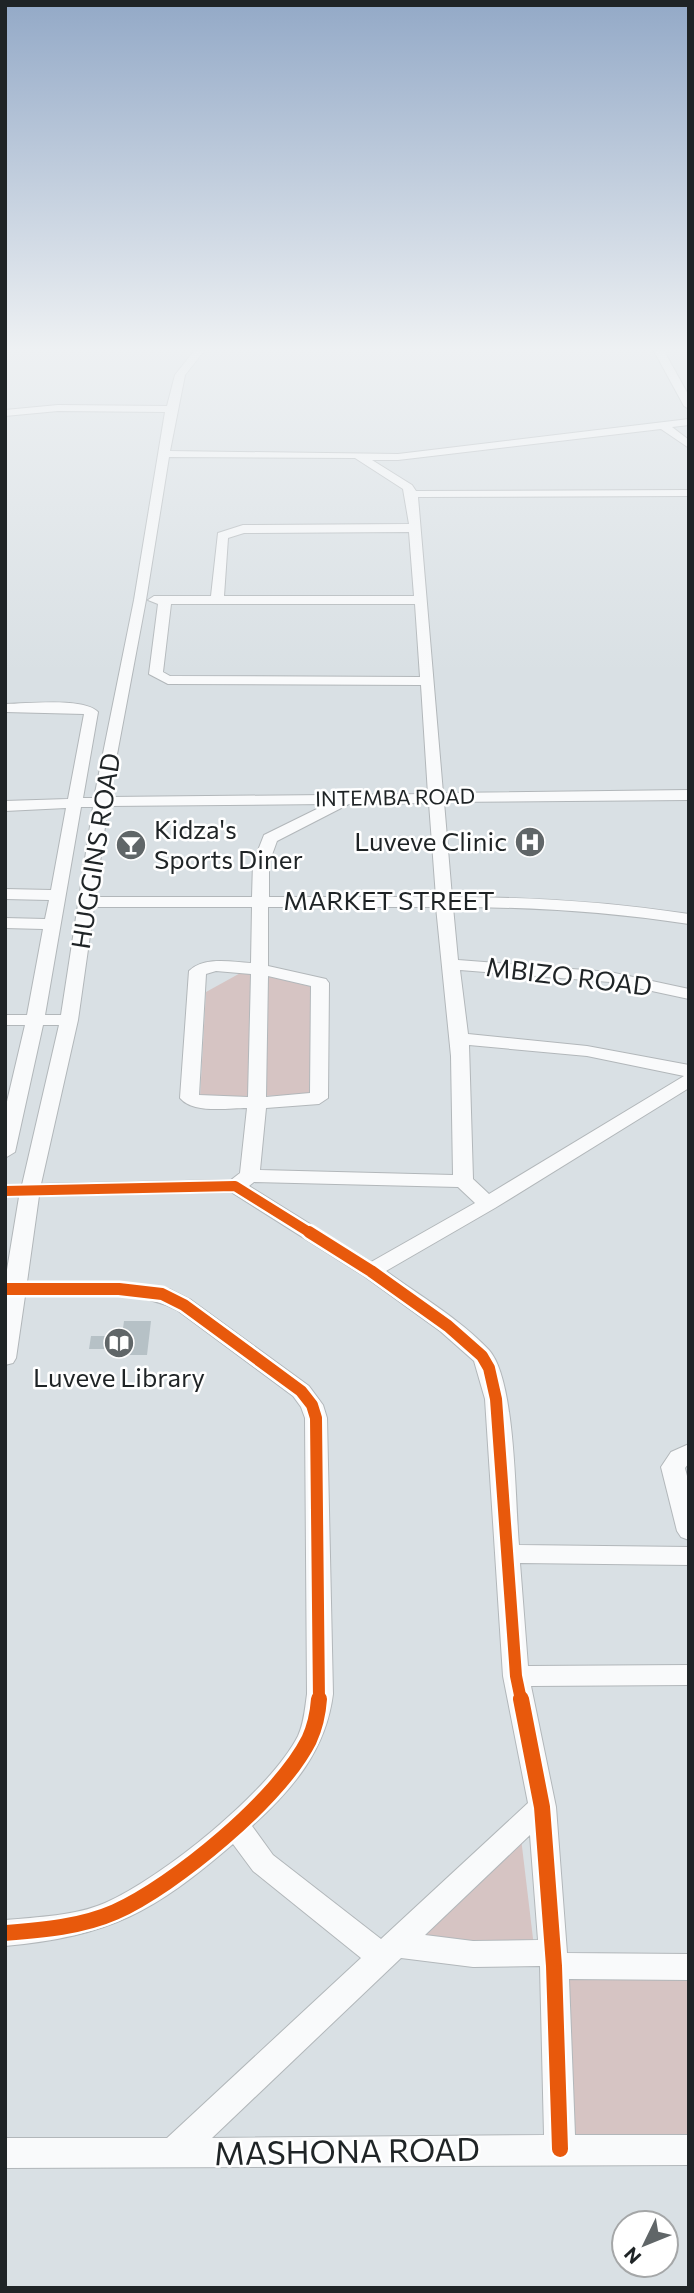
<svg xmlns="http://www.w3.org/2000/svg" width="694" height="2293" font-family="Commissioner,sans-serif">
<rect width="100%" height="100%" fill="#d9e0e4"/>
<path fill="#d6c4c3" d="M244 971 313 987 309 1095 200 1097 206 992Z
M521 1838 534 1947 408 1941Z
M561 1975 689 1977V2142L568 2141Z"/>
<path fill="#b6c1c6" d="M124 1321H151L147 1355H119L120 1349H89L91 1336H122Z"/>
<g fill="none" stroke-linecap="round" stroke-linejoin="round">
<g stroke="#b2b7ba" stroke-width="2">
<path id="minor" d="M194 351H204L185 375 170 451 398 454 689 419V425L672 427 689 440V448L661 429 398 460H372L412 485 416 491 689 490V496L418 497 443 793 689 790V800L444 802 452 897C532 897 609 902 689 914V924C610 912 533 907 453 907L458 960 610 972 689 989V999L610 982 460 970 468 1034 587 1046 689 1065V1088L495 1208 386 1271C420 1296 460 1319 489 1350 516 1380 515 1502 519 1545L689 1547V1565L520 1563 528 1666 689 1665V1685L531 1686 556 1807 567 1953 689 1954V1980L569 1979 575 2135H689V2165L5 2168V2138H167L361 1958 253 1871 233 1844C154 1912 111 1936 5 1946V1920C38 1917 75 1916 105 1903 162 1878 270 1791 298 1736 304 1723 305 1708 307 1694L305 1418 301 1407 293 1396 177 1310C132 1287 74 1296 25 1296L16 1358 13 1363 5 1365V1282L19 1197H5V1185H22L59 1025H43L15 1152 5 1158V1110L25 1025H5V1015H27L43 929 5 928V918L45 919 49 900 5 899V889L51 890 66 808 5 811V801L68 799 84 714 5 712V704C27 704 83 697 98 712L83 798H94L134 600 165 412 58 411 5 416V410L58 405 167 406 175 375ZM169 457 355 458 403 489 409 524 243 525 218 533 211 596H154L148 600 158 604 149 674 168 684 421 685 428 794 109 797 146 600ZM409 532 414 596H224L228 538 244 533ZM171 604H415L420 677 170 676 163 672ZM429 803 436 897H269V863L277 841 349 804ZM327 804 264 835 253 863 252 897H95L108 806ZM81 807H93L61 1015H45ZM94 907H252L251 963C232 962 204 956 189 971L180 1098C193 1114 228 1108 247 1108L240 1173 231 1180 41 1184 78 1020ZM268 907H436L451 1056 453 1175 260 1170 266 1108 319 1104 328 1098 329 983 326 979 268 966ZM216 971 251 974 248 1097 199 1095 206 974ZM268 976 311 986 310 1093 266 1097ZM469 1045 587 1056 684 1076 489 1194 473 1179ZM254 1182 458 1187 475 1203 371 1262 249 1186ZM231 1192 364 1276 440 1331 474 1361 485 1399 503 1676 528 1803 381 1939 273 1855 252 1826C293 1789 326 1750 333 1694L327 1418 323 1405 309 1386 191 1300 169 1289 119 1282H27L39 1196ZM530 1835 538 1940 473 1941 425 1935ZM401 1958 473 1967 540 1966 544 2135 212 2138Z
M654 351H664L689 396V409L684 406Z
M689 1444V1463L685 1468 689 1484V1540L681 1537 677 1531 661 1467 671 1452Z"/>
</g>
<use href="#minor" fill="#f9fafb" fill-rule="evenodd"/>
<g stroke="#fff" stroke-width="14">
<path id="cycleway-far2" d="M5 1191 235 1186 312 1234"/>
</g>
<g stroke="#fff" stroke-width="17">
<path id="cycleway-far1" d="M309 1232 371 1271 448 1326 482 1356 489 1368 496 1399 516 1676 521 1700
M5 1289H119L162 1294 184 1305 301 1391 312 1405 316 1418 319 1700"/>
</g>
<g stroke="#fff" stroke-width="20">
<path id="cycleway" d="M521 1699 542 1807 554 1966 560 2149
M5 1933C42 1930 81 1927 115 1912 175 1885 279 1799 309 1740 315 1727 318 1713 319 1699"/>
</g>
<use href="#cycleway-far2" stroke="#e8590c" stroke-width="10"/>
<use href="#cycleway-far1" stroke="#e8590c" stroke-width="12"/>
<use href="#cycleway" stroke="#e8590c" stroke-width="16"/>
</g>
<linearGradient id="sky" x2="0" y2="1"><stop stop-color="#93a9c7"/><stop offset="0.52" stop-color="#eef1f3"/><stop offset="1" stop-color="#eef1f3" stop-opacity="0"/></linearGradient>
<rect width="694" height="672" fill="url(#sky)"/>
<defs>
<g id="hospital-disc" transform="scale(1.575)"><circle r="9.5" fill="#606668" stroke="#fff"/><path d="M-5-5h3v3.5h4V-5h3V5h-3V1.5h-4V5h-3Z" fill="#fff"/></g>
<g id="bar-disc" transform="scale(1.575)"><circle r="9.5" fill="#606668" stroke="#fff"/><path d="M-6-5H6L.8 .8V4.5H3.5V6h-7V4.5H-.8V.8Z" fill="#fff"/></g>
<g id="library-disc" transform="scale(1.575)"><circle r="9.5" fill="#606668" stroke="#fff"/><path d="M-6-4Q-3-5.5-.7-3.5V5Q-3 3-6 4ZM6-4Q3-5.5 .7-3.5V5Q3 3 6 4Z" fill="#fff"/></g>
</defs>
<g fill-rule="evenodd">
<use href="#hospital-disc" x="530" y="842"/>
<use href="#bar-disc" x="131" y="845"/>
<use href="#library-disc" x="119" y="1343"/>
</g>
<g text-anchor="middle" stroke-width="5" stroke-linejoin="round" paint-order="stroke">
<g font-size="21" fill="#1f2426" stroke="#fff">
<text transform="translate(395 798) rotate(-1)" y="7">INTEMBA ROAD</text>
</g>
<g font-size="26" fill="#1f2426" stroke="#fff" text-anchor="start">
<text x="154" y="839">Kidza's<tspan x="154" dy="30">Sports Diner</tspan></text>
<text x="507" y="851" text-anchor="end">Luveve Clinic</text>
<text x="119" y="1387" text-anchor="middle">Luveve Library</text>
</g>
<g font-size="26" fill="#1f2426" stroke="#fff">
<text transform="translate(96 851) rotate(-81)" y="9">HUGGINS ROAD</text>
<text x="389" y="910">MARKET STREET</text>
<text transform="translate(569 977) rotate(7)" y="9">MBIZO ROAD</text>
</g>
<g font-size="32" fill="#1f2426" stroke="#fff">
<text transform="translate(347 2152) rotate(-1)" y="11">MASHONA ROAD</text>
</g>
</g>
<rect width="694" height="2293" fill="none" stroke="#1f2426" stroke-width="14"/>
<g transform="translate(645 2244) rotate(227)"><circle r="33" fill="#ffffff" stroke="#a5a7a8" stroke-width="2"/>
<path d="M0-5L12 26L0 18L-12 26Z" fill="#606668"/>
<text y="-10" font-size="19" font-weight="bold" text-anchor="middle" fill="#1f2426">N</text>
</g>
</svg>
